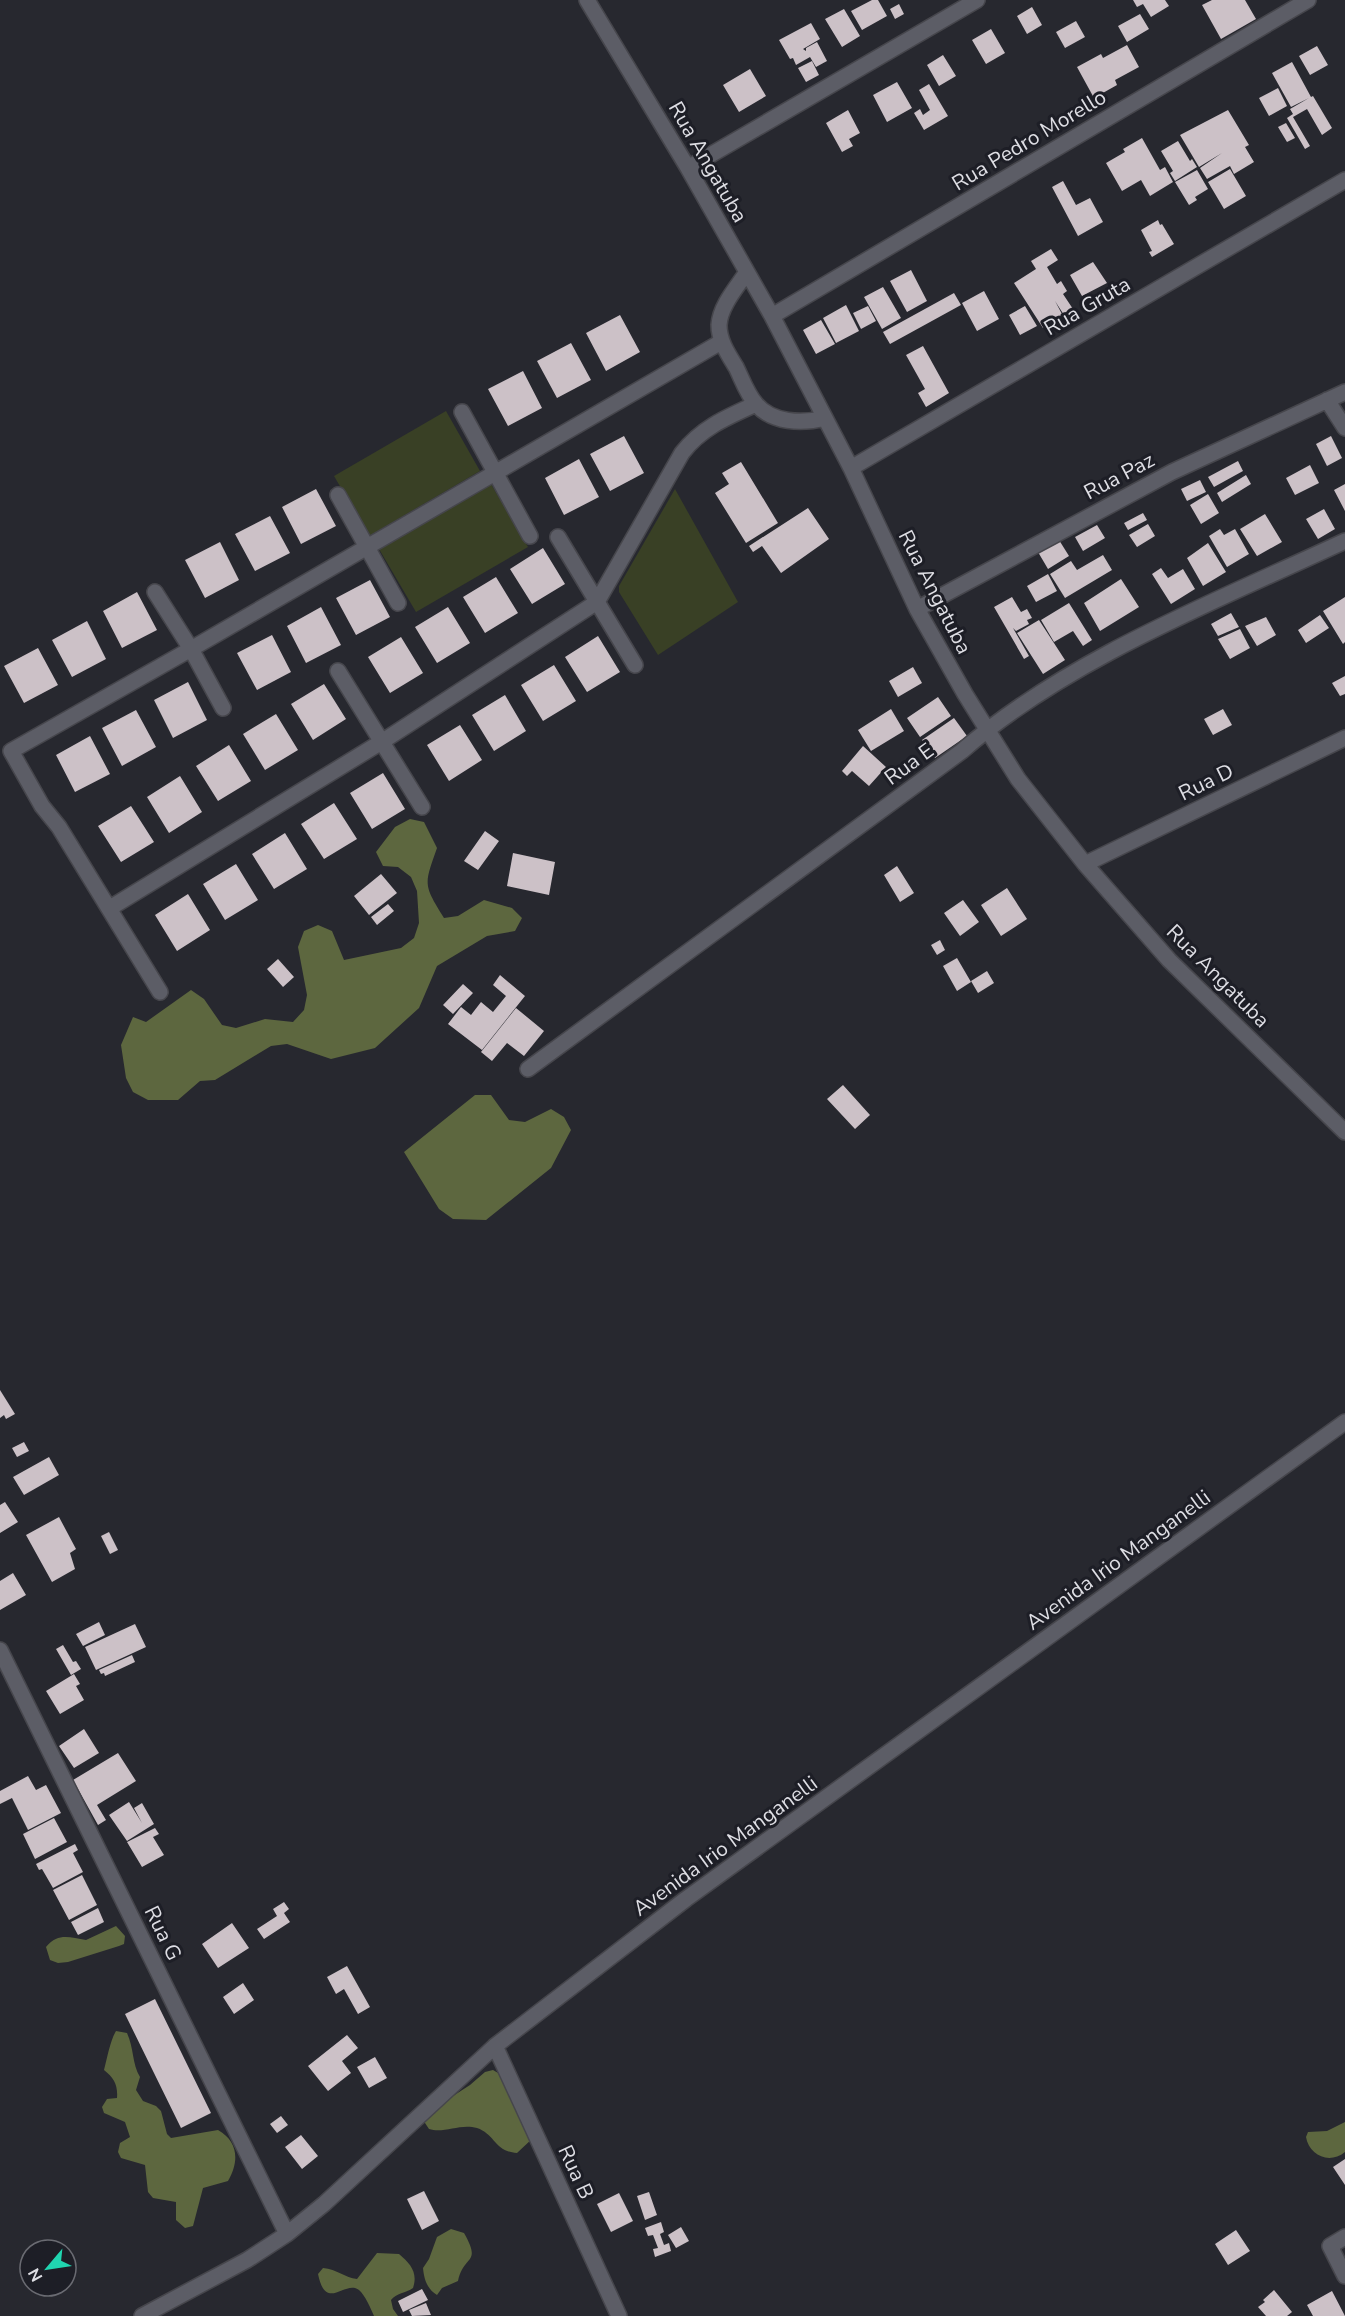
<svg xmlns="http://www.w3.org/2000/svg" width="1345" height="2316" font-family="'Nunito Sans',sans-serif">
<rect width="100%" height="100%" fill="#27282f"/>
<path fill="#394025" d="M446 411 480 471 369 536 334 476Z
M491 484 528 547 416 612 379 549Z
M675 489 738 602 658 655 619 592V586Z"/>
<path fill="#5d673f" d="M410 819 424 822 437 848C424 885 423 884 444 918L458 916 484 900 512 908 522 918 515 931 487 936 437 966 419 1008 375 1048 331 1059 287 1044 271 1046 215 1080 200 1081 178 1100H148L133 1092 126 1078 121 1045 133 1017 146 1022 191 990 204 999 222 1025 236 1028 265 1019 293 1022 304 1010 307 995 298 947 304 931 318 925 332 931 344 960 401 948 414 938 419 923 417 891 411 877 398 867 383 866 376 852 395 827Z
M475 1095H491L509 1120 525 1122 551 1109 564 1117 571 1130 551 1168 486 1220 453 1219 439 1209 404 1152Z
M116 1926 125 1936 124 1944 119 1946 68 1962 58 1963 50 1960 46 1947C59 1932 70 1938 86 1940Z
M116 2031 127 2033C134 2048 132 2064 140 2077L136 2090 143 2101 156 2106 161 2111 167 2134 171 2138 218 2130C239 2142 239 2162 228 2181L203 2188 193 2226 185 2228 176 2220V2202L153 2198 148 2192 145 2165 121 2158 118 2152 120 2143 130 2137 125 2122 104 2113 102 2107 107 2099 117 2098C118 2085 114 2078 104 2070 107 2059 110 2041 116 2031Z
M493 2070 503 2076 533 2138 517 2153C495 2152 495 2134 477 2128 460 2123 444 2134 429 2129L425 2123V2114L470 2085 485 2072Z
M1345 2122V2152C1329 2165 1309 2155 1306 2137L1308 2132 1327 2131Z
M451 2229 464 2233C482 2265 464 2254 458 2281L442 2288 437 2295C427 2289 424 2279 423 2268L429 2259 437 2237Z
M377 2253 399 2254C411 2264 418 2273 413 2288 406 2293 396 2293 391 2300L393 2309 398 2316H374C371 2309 365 2295 359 2290 345 2279 326 2313 318 2274L323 2268C337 2269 345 2278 357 2279Z"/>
<path fill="#ccc1c7" d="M872 0H878L887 16 862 30 851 11Z
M1133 0H1165L1169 6 1151 17 1143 4 1137 7Z
M1212 0H1245L1256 19 1221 39 1202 5Z
M899 4 904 14 895 19 890 9Z
M1032 7 1042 25 1027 34 1017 16Z
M844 9 860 36 842 47 825 19Z
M1140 14 1149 29 1127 42 1118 26Z
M1076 21 1085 37 1065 48 1056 32Z
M811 23 820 39 803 49 806 51V48L817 42 827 61 816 67 810 57 796 65 793 58 790 59 779 40Z
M991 29 1005 53 986 64 972 40Z
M1127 45 1139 67 1115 80 1117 85 1094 98 1077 67 1101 54 1103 58Z
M1317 46 1328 65 1310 75 1299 56Z
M943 55 956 76 939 86 927 65Z
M812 61 819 75 806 82 798 68Z
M1292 62 1311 97 1313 96 1332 128 1322 135 1307 109 1293 117 1310 146 1305 149 1287 118 1293 114 1290 109 1309 98 1291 107 1272 73Z
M750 69 766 96 739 112 723 85Z
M897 82 912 108 887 122 873 95Z
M929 84 948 116 924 130 914 113 920 109 923 115 930 110 919 90Z
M1278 88 1287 106 1269 116 1259 98Z
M848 110 860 133 849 139 853 146 842 152 826 123Z
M1228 110 1249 145 1245 147 1254 162 1234 174 1230 166 1207 179 1200 168 1222 153 1199 167 1180 135Z
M1286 123 1295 138 1287 142 1278 127Z
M1142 138 1160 170 1165 167 1173 182 1150 196 1141 180 1122 191 1106 163 1125 152 1123 149Z
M1178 141 1190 161 1192 159 1197 167 1175 181 1170 173 1173 171 1161 151Z
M1230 169 1246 196 1224 209 1208 182Z
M1197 170 1208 189 1195 197 1197 200 1189 205 1175 182Z
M1063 181 1076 205 1090 198 1103 222 1078 236 1052 187Z
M1158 220 1160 225 1162 224 1174 244 1152 257 1149 252 1152 251 1141 230Z
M1051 249 1058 260 1047 267 1057 284 1061 281 1067 291 1063 294 1073 309 1064 315 1055 301 1063 316 1043 328 1014 283 1036 269 1031 261Z
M1093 262 1107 283 1082 296 1070 275Z
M911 270 927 301 907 312 890 281Z
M883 287 901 318 882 329 864 297Z
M984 291 999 319 977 331 962 303Z
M954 293 961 305 890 344 883 332Z
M846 305 859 331 836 343 823 318Z
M868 306 876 321 861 329 853 313Z
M1025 306 1037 326 1020 335 1009 315Z
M620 315 640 352 606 371 586 333Z
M821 320 835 344 816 354 803 330Z
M571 343 591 380 557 398 537 361Z
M923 346 949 393 926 407 918 393 925 389 906 355Z
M523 371 542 408 508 426 488 389Z
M624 436 644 473 610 491 590 454Z
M1331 436 1342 458 1327 466 1316 444Z
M579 459 599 497 564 515 545 478Z
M1238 461 1243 471 1214 487 1208 477Z
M741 462 778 523 746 543 715 493 729 484 722 473Z
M1310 465 1319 483 1295 495 1286 478Z
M1246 475 1251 484 1222 502 1217 493Z
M1200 480 1206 492 1187 501 1181 489Z
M1345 484V511L1334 490Z
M316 489 336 526 301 544 282 507Z
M1208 494 1219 513 1201 524 1190 505Z
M808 508 829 539 781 573 762 546 753 552 749 546Z
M1324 509 1335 529 1318 539 1306 519Z
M1143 513 1147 520 1128 530 1124 523Z
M1265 514 1282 542 1257 556 1240 529Z
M270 516 290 553 255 571 235 534Z
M1148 524 1155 536 1137 547 1129 535Z
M1097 525 1105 538 1083 551 1075 537Z
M1220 529 1224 535 1235 529 1249 554 1227 567 1209 536Z
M1059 540 1069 556 1048 569 1038 552Z
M220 542 239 580 205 598 185 560Z
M1208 543 1226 572 1203 586 1187 558Z
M543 548 565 584 532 604 510 569Z
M1103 555 1112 570 1065 598 1050 574 1071 561 1077 570Z
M1161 568 1168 578 1183 569 1195 589 1171 604 1152 574Z
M1048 574 1057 591 1036 602 1027 586Z
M496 577 518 613 485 633 463 597Z
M1121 579 1139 607 1100 631 1084 603Z
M370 580 390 617 356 635 336 598Z
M137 592 157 630 122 648 103 611Z
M1012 597 1021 612 1027 609 1032 618 1027 620 1029 624 1016 631 1013 628 1029 656 1024 659 994 607Z
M1345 597V642L1343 644 1323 611Z
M1069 603 1092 640 1083 646 1073 631 1054 642 1041 620Z
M321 607 341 645 306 663 287 626Z
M448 607 470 643 437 663 415 627Z
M1231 613 1239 627 1218 636 1211 624Z
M1320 615 1329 628 1306 643 1298 630Z
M1266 617 1276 635 1257 646 1245 626Z
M1039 620 1065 660 1043 674 1017 633Z
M87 621 106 659 72 677 52 640Z
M1240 629 1250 648 1230 659 1218 639Z
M272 635 291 672 257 690 237 653Z
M598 636 620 672 587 692 565 657Z
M401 637 423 673 390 693 368 657Z
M38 648 58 685 24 703 4 666Z
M554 665 576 701 543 721 521 685Z
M913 667 922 683 898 697 889 681Z
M1345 676V694L1340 696 1332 683Z
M188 682 207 720 173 738 154 700Z
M324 684 346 719 313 740 291 704Z
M505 695 526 731 494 751 472 715Z
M938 697 951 716 920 737 907 718Z
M891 709 904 731 871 751 858 730Z
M1223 709 1232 725 1213 735 1204 719Z
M136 710 156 747 122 766 102 728Z
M276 714 298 750 265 770 243 734Z
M954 718 967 736 935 758 922 740Z
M460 725 482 760 449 781 427 745Z
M90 736 110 774 75 792 56 755Z
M229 745 251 781 218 801 196 766Z
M863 746 886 767 869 786 852 771 847 776 842 771Z
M383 773 405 809 372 829 350 793Z
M180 776 202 812 169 833 147 797Z
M334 803 357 839 324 859 301 824Z
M131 806 154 842 121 862 98 826Z
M485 831 499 841 478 870 464 861Z
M285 833 307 869 274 889 252 854Z
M513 853 555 862 549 895 507 886Z
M236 864 258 900 225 920 203 884Z
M897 866 914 893 900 902 884 875Z
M381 874 397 893 369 915 354 896Z
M1007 888 1027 919 1001 936 981 905Z
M188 894 210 930 177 951 155 915Z
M963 900 979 922 960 936 944 913Z
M388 904 394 911 377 925 371 917Z
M940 940 945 950 937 955 931 945Z
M957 958 971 982 957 991 943 966Z
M278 959 294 977 283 987 267 969Z
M987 971 994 983 978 993 971 981Z
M500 975 525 996 482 1050 448 1024 461 1007 471 1015 481 1002 493 1012 506 996 493 985Z
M463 984 473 993 453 1014 443 1005Z
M516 1008 544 1031 524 1056 507 1043 492 1061 481 1052Z
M843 1085 870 1115 855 1129 827 1099Z
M0 1390 15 1414 6 1419 4 1415 0 1418Z
M24 1442 29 1451 17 1457 12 1448Z
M49 1457 59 1475 24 1495 13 1477Z
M5 1502 18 1522 0 1533V1505Z
M59 1517 76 1549 70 1553 75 1569 52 1582 26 1535Z
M109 1532 118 1550 110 1554 101 1536Z
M13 1573 26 1595 0 1610V1581Z
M99 1622 105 1635 83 1646 76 1634Z
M135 1624 146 1647 96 1670 85 1647Z
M63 1645 73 1662 76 1661 81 1669 71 1675 56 1649Z
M132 1655 135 1662 105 1676 104 1673 101 1674 99 1670Z
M74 1674 80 1684 76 1686 84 1700 60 1714 46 1691Z
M84 1729 99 1753 74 1768 59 1746Z
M118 1753 136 1781 97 1805 106 1820 98 1825 73 1780Z
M28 1776 36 1790 46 1785 61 1813 28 1830 12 1798 0 1804V1791Z
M129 1802 142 1823 134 1808 142 1803 154 1824 127 1841 109 1815Z
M54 1818 67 1842 35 1859 23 1834Z
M155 1828 159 1834 153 1837 164 1855 142 1867 127 1842Z
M75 1844 78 1850 73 1853 83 1872 53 1888 42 1869 39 1870 36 1864Z
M82 1875 97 1905 69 1920 53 1890Z
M284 1902 289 1909 284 1913 290 1922 264 1939 257 1929 277 1916 273 1909Z
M98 1908 104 1922 78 1935 71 1922Z
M232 1923 249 1948 218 1968 202 1944Z
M347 1966 370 2007 358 2014 344 1989 336 1994 327 1977Z
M243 1983 254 2000 234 2014 223 1997Z
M155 1999 211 2113 181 2128 125 2014Z
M347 2035 358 2048 342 2061 351 2073 328 2091 308 2066Z
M375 2057 387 2078 369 2088 357 2067Z
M281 2116 288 2125 277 2133 270 2124Z
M301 2135 318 2156 302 2169 285 2147Z
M1345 2159V2185L1333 2167Z
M424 2191 439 2221 422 2230 407 2199Z
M649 2192 657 2215 645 2220 637 2196Z
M619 2193 633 2221 611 2232 597 2204Z
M661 2222 664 2232 660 2234 664 2245 669 2243 671 2251 655 2257 653 2249 658 2248 653 2235 648 2236 645 2228Z
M681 2227 689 2241 676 2248 668 2235Z
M1236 2230 1250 2251 1228 2265 1215 2244Z
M422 2289 428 2300 403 2312 398 2301Z
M1274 2290 1292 2312 1287 2316H1266L1258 2307 1265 2302 1263 2300Z
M1332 2291 1345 2316H1313L1307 2305Z
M426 2303 431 2315 412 2316 409 2310Z"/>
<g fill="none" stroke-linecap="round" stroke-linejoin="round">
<g stroke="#46464c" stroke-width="18">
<path id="street" d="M587 0 688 168 772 316 851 468 917 609 965 694 1018 779 1085 864 1169 960 1345 1132
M688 168 977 0
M747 272C737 287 720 306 719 325 719 341 728 354 736 367 742 379 747 394 756 404 772 423 802 424 825 418
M772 316 1308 0
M1327 400 1345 428
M462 412 530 536
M851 468 1345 180
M338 495 398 603
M558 537 635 665
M155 592 191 649 223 708
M917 609 1172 472 1345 392
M338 671 422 807
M1085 864 1345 738
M110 908 383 741 597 602 682 453C701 428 727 417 756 404
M160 992 59 827 42 806 11 751 191 649 721 342
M528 1069 962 751C1067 659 1219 600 1345 541
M0 1650 287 2234
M495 2046 619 2316
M1345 2237 1330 2246 1345 2276
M142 2316 247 2260 287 2234 324 2204 495 2046 686 1899 1345 1422"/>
</g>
<use href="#street" stroke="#5c5d66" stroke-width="15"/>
</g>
<g text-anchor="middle" stroke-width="6" stroke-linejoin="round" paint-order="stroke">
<g font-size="21" fill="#dedee4" stroke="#1d1e26">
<text transform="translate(1029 140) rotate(-31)" y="7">Rua Pedro Morello</text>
<text transform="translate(708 162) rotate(60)" y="7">Rua Angatuba</text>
<text transform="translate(1087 306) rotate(-30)" y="7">Rua Gruta</text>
<text transform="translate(1119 476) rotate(-28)" y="7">Rua Paz</text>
<text transform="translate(935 592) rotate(63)" y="7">Rua Angatuba</text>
<text transform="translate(909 764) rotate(-36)" y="7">Rua E</text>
<text transform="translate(1206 782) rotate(-26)" y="7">Rua D</text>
<text transform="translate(1218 976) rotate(45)" y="7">Rua Angatuba</text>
<text transform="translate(1118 1560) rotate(-36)" y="7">Avenida Irio Manganelli</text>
<text transform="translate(725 1846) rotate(-36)" y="7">Avenida Irio Manganelli</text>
<text transform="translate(163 1933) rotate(64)" y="7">Rua G</text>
<text transform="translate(576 2172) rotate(65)" y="7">Rua B</text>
</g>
</g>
<g transform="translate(48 2268) rotate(241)"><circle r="28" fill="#1d1e26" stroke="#6a6b72" stroke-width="1.5"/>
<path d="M0-4.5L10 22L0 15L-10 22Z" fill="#20d5b0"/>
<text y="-9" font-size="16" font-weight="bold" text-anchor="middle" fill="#dedee4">N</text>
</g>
</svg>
